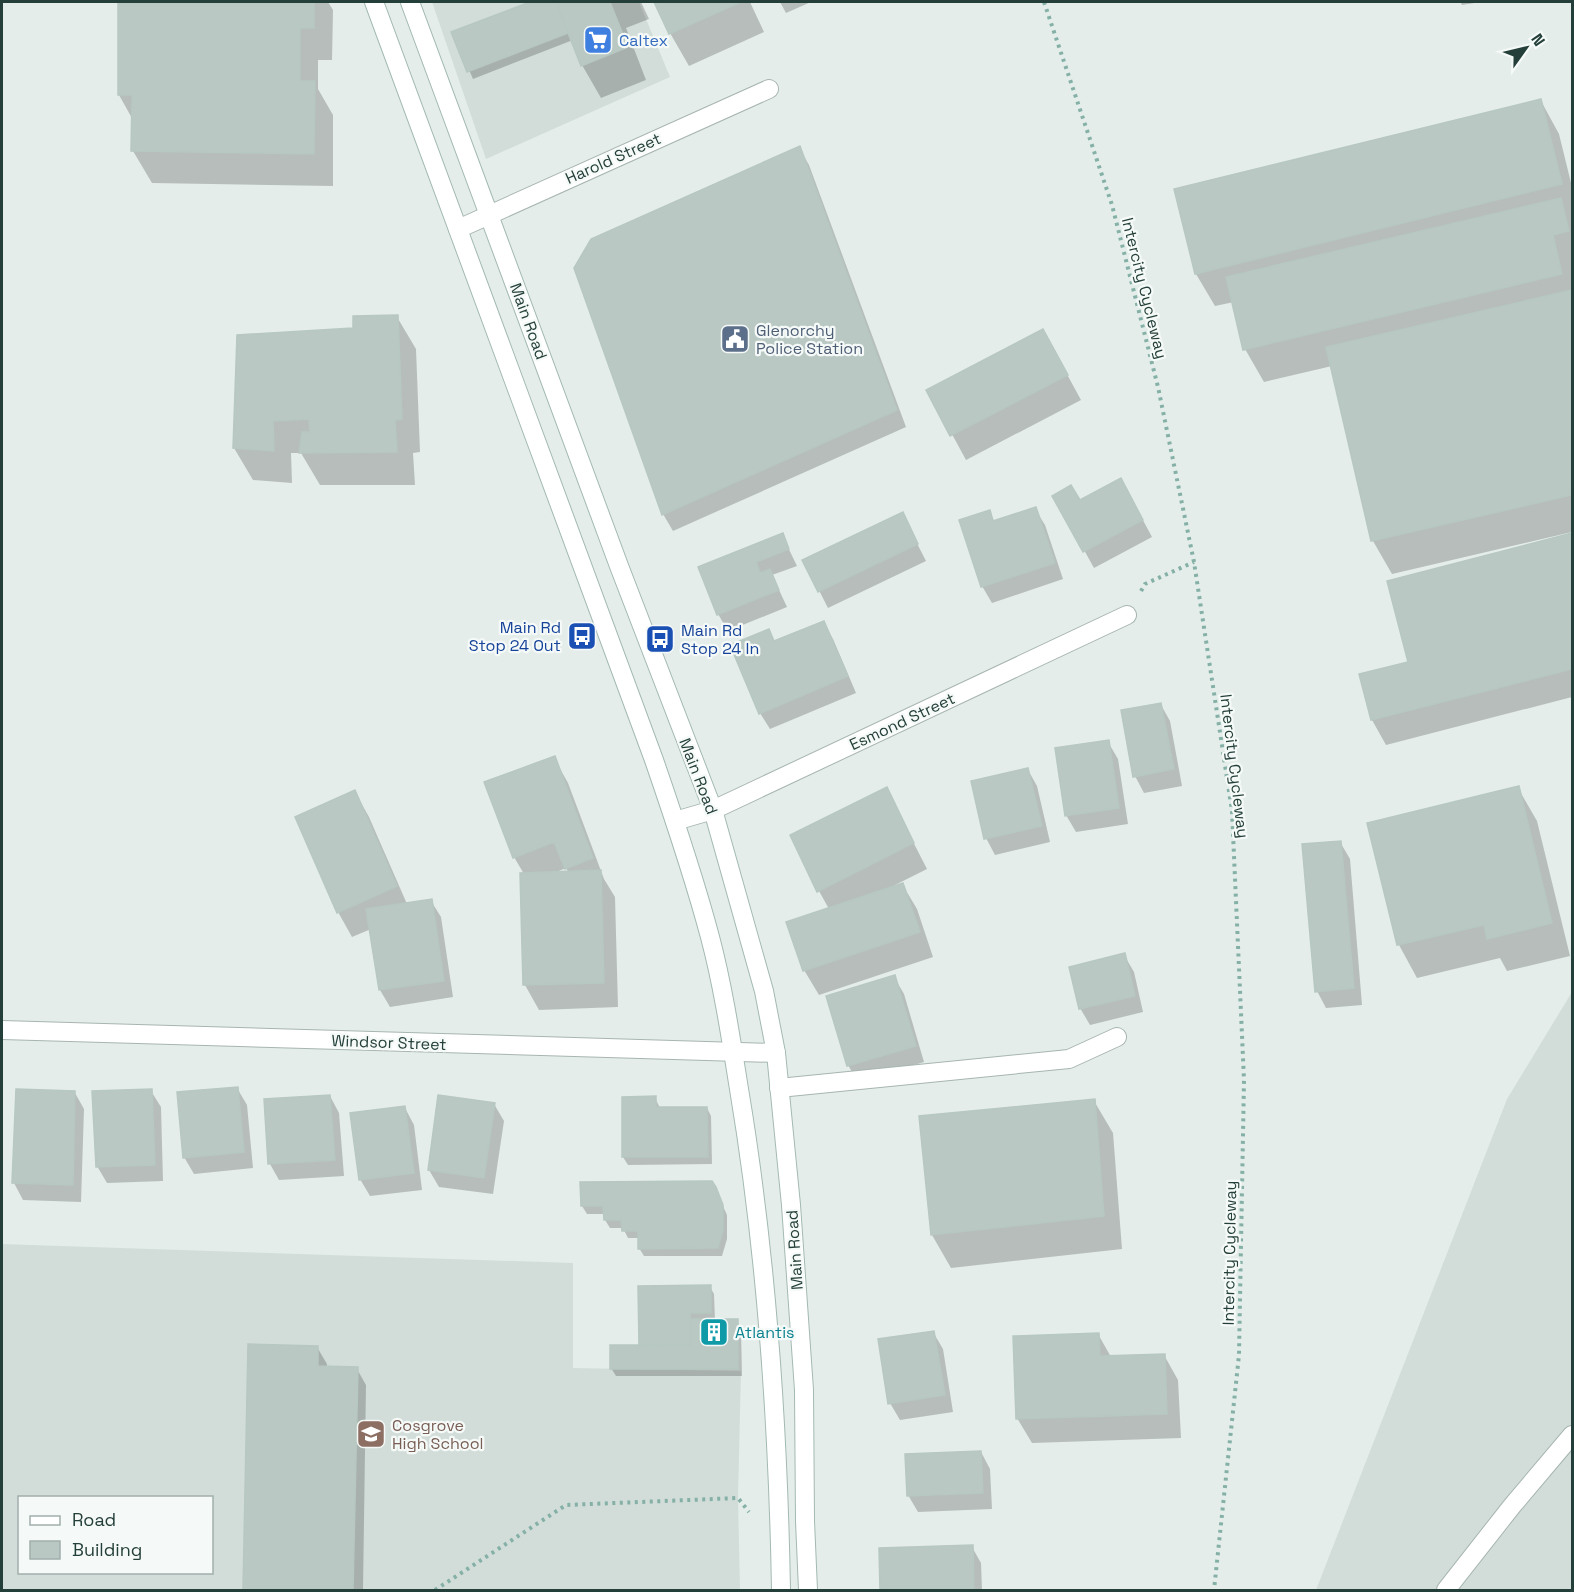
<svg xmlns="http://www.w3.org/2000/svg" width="1574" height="1592" font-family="'Space Grotesk',sans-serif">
<rect width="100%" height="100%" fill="#e4edea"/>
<path fill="#d2ddd9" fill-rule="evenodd" d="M432 2H639L670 77 486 159Z
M1572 992V1590H1316L1507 1099Z
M2 1244 573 1263V1368L741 1371 738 1498 740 1590H2ZM20 1498H212V1572H20Z"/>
<path fill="#0003" fill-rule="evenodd" d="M120 2H328L333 10 332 60H318V89L333 115V186L152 183 133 151V120L119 95Z
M534 2H641L649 19 626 28 646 80 601 98 582 65 573 40 473 79 453 33Z
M656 2H750L764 32 689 66 670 33Z
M780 2H811L786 13Z
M1460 2H1481L1462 5Z
M1541 101 1559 134 1572 187V267H1571L1572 275V532L1392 574 1373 541 1332 366 1264 382 1245 349 1234 302 1215 306 1196 274Z
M799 148 809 165 906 427 673 531 663 514Z
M397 317 416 349 420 452 413 453 415 485H320L301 453H291L292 483 253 480 234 448 355 330Z
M1057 356 1081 400 966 460 928 390Z
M1054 496 1079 502 1130 496 1152 537 1094 568Z
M1035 509 1045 525 1063 579 992 603 982 586 989 512 995 522Z
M902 514 926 561 828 608 804 561Z
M782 535 797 566 772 575 787 607 728 631 718 614 699 568Z
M1572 535V697L1386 745 1372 720 1410 663 1389 582Z
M823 622 833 639 856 693 770 729 760 713 769 631 775 642Z
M1161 705 1170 721 1182 786 1144 793 1135 776Z
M1108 742 1118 759 1128 824 1076 832 1066 815Z
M554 758 568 783 604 879 615 897 618 1007 539 1010 525 985 524 874 514 857ZM566 868 569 873H554Z
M1028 770 1037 786 1050 842 995 855 986 838Z
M1518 788 1537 821 1570 956 1507 971 1500 958 1417 978 1399 945 1369 824Z
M886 789 927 869 895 885V887L902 884 917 909 933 957 819 995 804 970 829 909 819 891Z
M355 792 369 817 407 904 431 901 441 917 453 997 390 1007 380 990 371 929 352 937 338 912Z
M1340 842 1350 859 1362 1005 1326 1008 1317 991Z
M1124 955 1134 972 1143 1012 1090 1025 1080 1008Z
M894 977 904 994 924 1062 858 1082 848 1065Z
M237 1088 247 1105 253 1168 194 1174 184 1157Z
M151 1091 161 1107 163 1181 107 1183 97 1166Z
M75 1093 84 1109 81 1202 23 1200 14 1183Z
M330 1096 339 1113 344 1176 279 1180 270 1164Z
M623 1098H655L660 1108H707L711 1116 712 1164 628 1165 623 1157Z
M1094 1101 1113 1133 1122 1249 951 1268 932 1235 920 1117Z
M494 1104 504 1121 493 1194 439 1187 429 1170Z
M405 1108 414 1125 422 1190 370 1196 360 1179Z
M715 1188 727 1215V1239L722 1256H644L639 1248V1238H628L623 1228H610L605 1220V1214H587L582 1206Z
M710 1287 714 1294 715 1321H737L741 1329 742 1376H616L611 1368 641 1347Z
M933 1332 943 1349 953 1412 900 1420 890 1403Z
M1098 1334 1111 1357 1164 1355 1178 1380 1181 1438 1032 1443 1017 1418Z
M250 1346 317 1347 327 1364V1368L357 1369 366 1385 363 1590H245Z
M981 1452 990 1469 992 1509 918 1512 908 1495Z
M972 1547 981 1563 982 1590H882L880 1550Z"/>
<path fill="#b9c8c3" stroke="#b7c7c1" stroke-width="1.5" d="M118 2H314V28H300V81H315L314 154 131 151 132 95H118Z
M530 2H556L568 33 467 72 451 32Z
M556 2H610L628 47 581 66Z
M654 2H741L669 34Z
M1541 99 1562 184 1195 274 1174 189Z
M800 146 897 410 662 515 574 268 591 239Z
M1561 198 1569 231 1553 235 1562 274 1243 350 1226 277Z
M1572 290V495L1371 541 1326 347Z
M398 315 402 419 395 420 397 452 299 453 302 432H310L309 419 273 421 274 451 233 448 237 335 353 328V316Z
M1043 329 1068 375 950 436 926 390Z
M1121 478 1143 520 1083 552 1052 496 1071 485 1080 500Z
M1036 507 1055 563 981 587 959 520 990 510 993 521Z
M903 512 918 544 818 592 802 560Z
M783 533 789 549 756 562 760 573 770 569 779 590 717 615 698 567Z
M1572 533V669L1371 720 1359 674 1408 662 1387 581Z
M824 621 848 676 759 714 730 645 769 629 774 641Z
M1161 703 1174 769 1133 777 1121 710Z
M1109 740 1119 808 1065 816 1055 748Z
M555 756 593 858 565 869 554 842 513 858 484 782Z
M1028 768 1042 826 984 839 971 781Z
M1519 786 1552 923 1487 939 1484 925 1397 945 1367 823Z
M887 787 914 843 817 892 790 835Z
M355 790 397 886 337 913 295 817Z
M1341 841 1354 988 1315 992 1302 844Z
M601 870 604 983 523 985 520 873Z
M903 883 920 932 803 971 786 922Z
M432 899 444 981 379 990 366 909Z
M1125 953 1135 996 1079 1009 1069 967Z
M895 975 916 1046 847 1066 826 996Z
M238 1087 244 1152 183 1158 177 1092Z
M16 1089 75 1091 73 1185 12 1183Z
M152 1089 155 1165 96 1167 92 1091Z
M330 1095 335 1160 268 1164 264 1099Z
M438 1095 495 1103 484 1178 428 1170Z
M656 1096V1107H707L708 1157H622V1097Z
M1095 1099 1104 1216 931 1235 919 1116Z
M405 1106 414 1173 359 1180 350 1113Z
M712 1181 716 1187 723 1205V1230L718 1248 638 1249V1231H622L621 1220H604L603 1206H581L580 1182Z
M711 1285V1313H690L691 1345 639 1346 638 1286Z
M690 1319H738V1369H610V1345H691Z
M934 1331 945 1395 888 1404 878 1339Z
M1099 1333 1100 1356 1165 1354 1167 1414 1016 1419 1013 1336Z
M248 1344 318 1346V1366L358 1367 353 1590H243Z
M981 1451 983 1493 907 1496 905 1454Z
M973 1545 974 1590H880L879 1548Z"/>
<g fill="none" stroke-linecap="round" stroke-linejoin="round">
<g stroke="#a7b5b1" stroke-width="20">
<path id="service" d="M458 229 769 89
M779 1088 1069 1059 1117 1037
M1446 1590 1512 1506 1572 1435"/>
</g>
<g stroke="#a7b5b1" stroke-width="20">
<path id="minor" d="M675 821 713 810 1127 615
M2 1030 776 1053"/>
</g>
<g stroke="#a3b9b2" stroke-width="20">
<path id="secondary" d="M374 2 654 760C674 818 694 877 710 937 723 986 731 1039 739 1089 767 1256 778 1421 781 1590
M410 2 619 566 713 810 764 991 776 1053 791 1205 804 1390 805 1521 808 1590"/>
</g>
<path stroke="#85b0a6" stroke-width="4" stroke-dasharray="3 4.5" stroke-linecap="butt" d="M1044 2 1112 205 1158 387 1194 562 1232 811 1244 1080 1239 1355 1214 1590
M1141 591 1145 584 1194 562
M435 1590 566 1505 738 1498 749 1512"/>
<use href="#service" stroke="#fff" stroke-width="18"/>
<use href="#minor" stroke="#fff" stroke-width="18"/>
<use href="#secondary" stroke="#fff" stroke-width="18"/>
</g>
<defs>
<g id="supermarket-square" transform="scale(1.5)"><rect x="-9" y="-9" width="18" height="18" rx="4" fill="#3f7fe0" stroke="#f5faf8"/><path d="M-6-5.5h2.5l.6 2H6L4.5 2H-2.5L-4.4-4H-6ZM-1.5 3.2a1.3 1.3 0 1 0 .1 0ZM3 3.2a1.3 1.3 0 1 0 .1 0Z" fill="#fff"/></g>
<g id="civic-square" transform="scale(1.5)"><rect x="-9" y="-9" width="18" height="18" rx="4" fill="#5c6f8a" stroke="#f5faf8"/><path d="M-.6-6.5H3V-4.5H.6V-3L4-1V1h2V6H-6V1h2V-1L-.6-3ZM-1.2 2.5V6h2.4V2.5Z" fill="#fff"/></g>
<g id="bus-square" transform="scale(1.5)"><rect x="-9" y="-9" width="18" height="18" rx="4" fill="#1a4fb4" stroke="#f5faf8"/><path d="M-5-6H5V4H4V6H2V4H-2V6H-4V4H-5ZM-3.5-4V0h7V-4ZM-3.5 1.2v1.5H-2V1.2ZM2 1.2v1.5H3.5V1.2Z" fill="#fff"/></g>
<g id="building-square" transform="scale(1.5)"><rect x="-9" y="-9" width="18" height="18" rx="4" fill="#0f9aa8" stroke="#f5faf8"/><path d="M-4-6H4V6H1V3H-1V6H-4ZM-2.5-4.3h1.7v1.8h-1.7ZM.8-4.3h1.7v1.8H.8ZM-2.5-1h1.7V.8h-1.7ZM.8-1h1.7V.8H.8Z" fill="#fff"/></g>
<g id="school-square" transform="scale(1.5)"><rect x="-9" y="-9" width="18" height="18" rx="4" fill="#8d6e63" stroke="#f5faf8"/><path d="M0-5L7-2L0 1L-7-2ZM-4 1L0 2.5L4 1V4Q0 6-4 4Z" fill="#fff"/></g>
</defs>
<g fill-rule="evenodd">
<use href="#supermarket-square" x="598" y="40"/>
<use href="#civic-square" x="735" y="339"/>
<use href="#bus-square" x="582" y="636"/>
<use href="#bus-square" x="660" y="639"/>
<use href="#building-square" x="714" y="1332"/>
<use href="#school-square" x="371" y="1434"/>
</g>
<g text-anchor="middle" stroke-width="4.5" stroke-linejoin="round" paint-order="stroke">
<g font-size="16" fill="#366cbe" stroke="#f5faf8" text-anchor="start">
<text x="619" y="46">Caltex</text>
</g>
<g font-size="16" fill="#243f39" stroke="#f5faf8">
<text transform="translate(613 158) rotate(-24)" y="6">Harold Street</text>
<text transform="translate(1145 288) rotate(76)" y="6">Intercity Cycleway</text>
<text transform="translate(529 321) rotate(70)" y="6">Main Road</text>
<text transform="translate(902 721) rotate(-25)" y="6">Esmond Street</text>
<text transform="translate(1235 766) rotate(83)" y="6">Intercity Cycleway</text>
<text transform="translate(699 776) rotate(69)" y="6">Main Road</text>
<text transform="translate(389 1042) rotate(2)" y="6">Windsor Street</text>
<text transform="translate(794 1250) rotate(-94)" y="6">Main Road</text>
<text transform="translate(1229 1253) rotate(-89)" y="6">Intercity Cycleway</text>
</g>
<g font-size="16" fill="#4e5e75" stroke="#f5faf8" text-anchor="start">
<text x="756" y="336">Glenorchy<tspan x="756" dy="18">Police Station</tspan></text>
</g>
<g font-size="16" fill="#164399" stroke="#f5faf8" text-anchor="end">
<text x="561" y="633">Main Rd<tspan x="561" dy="18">Stop 24 Out</tspan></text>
<text x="681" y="636" text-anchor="start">Main Rd<tspan x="681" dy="18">Stop 24 In</tspan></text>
</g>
<g font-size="16" fill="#0d838f" stroke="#f5faf8" text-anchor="start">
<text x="735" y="1338">Atlantis</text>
</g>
<g font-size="16" fill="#785e54" stroke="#f5faf8" text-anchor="start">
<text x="392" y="1431">Cosgrove<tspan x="392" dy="18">High School</tspan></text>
</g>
</g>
<rect width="1574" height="1592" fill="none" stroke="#243f39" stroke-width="6"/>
<rect x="18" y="1496" width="195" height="78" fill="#f5faf8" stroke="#a1afac" stroke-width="1.5"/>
<rect x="30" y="1516" width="30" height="9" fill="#ffffff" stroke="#a1afac" stroke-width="1.5"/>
<text x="72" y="1526" font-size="18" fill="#243f39">Road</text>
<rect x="30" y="1541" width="30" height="18" fill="#b9c8c3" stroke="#a1afac" stroke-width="1.5"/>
<text x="72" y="1556" font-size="18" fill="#243f39">Building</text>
<g transform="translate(1526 48) rotate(56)" stroke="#f5faf8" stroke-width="4.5" paint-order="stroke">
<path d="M0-4.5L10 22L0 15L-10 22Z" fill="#243f39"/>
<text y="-9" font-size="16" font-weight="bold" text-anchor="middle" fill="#243f39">N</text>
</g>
</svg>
